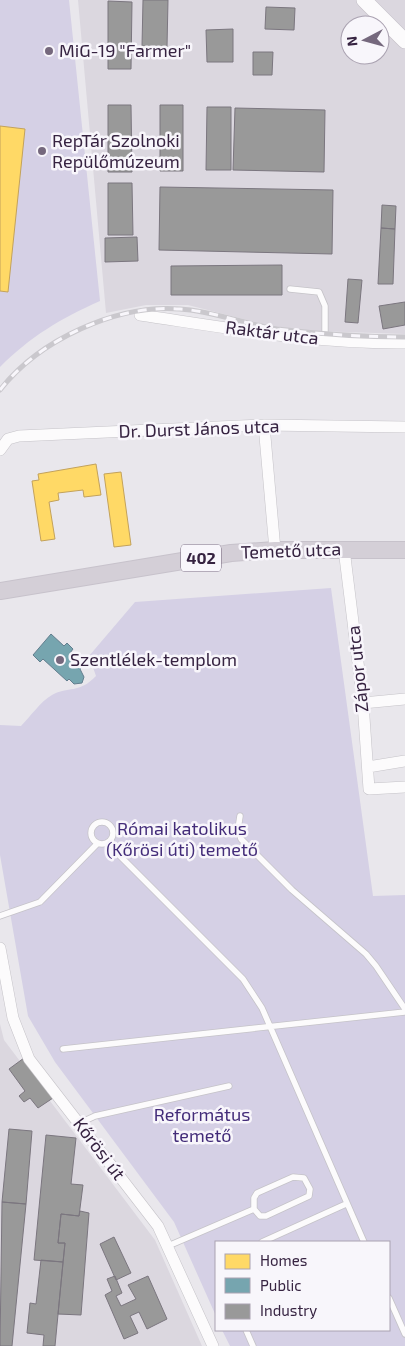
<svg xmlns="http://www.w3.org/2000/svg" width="405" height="1346" font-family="'Exo 2',sans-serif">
<rect width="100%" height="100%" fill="#e9e7ec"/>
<path fill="#dbd7df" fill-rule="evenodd" d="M78 0H405V334L286 330 188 305H146L106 313ZM350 25H380V55H350Z
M0 1024 4 1040 155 1240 202 1346H0Z"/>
<path fill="#d5d0e5" d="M0 0H69L100 301C60 319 31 336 0 367Z
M331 588 373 896 405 895V1346H230L222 1330H389V1242H216V1316L174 1222 55 1062 28 1016 0 855V725L21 726C30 717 41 701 52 695 68 686 79 694 96 676L89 656 135 602Z"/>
<path fill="#ffd966" stroke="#c3a25b" d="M0 126 25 129 8 292 0 291Z
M96 464 101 495 84 497 83 490 58 493 59 500 49 502 55 539 41 541 32 481 39 480 38 474Z
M121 472 131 545 114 547 104 474Z"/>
<path fill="#76a5af" stroke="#637e8e" d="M51 634 64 646 67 643 73 649 70 653 82 667 80 669 84 677 82 683 74 684 69 679 67 681 43 659 40 662 33 655Z"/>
<path fill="#999" stroke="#7b767f" d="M143 0H168L167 47 142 46Z
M108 1 132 2 131 69H108Z
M266 7 295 8 294 30 265 29Z
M233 29V62H207L206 30Z
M253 52H273L272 75H253Z
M108 105H131L132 172H108Z
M160 105H183V171H160Z
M207 107H231V170H206Z
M235 108 325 110 324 172 233 170Z
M108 183H132L133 235H108Z
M160 187 333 190 332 254 159 250Z
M382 205 396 206 395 229 381 228Z
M381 228 395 229 393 284H378Z
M137 237 138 261 105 262V238Z
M282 265V295H171V266Z
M348 279 362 280 358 323 345 322Z
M405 302V325L383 329 379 306Z
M24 1058 53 1098 38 1108 30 1098 24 1102 19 1096 25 1091 9 1069Z
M9 1129 32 1131 26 1204 2 1202Z
M46 1135 76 1138 71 1184 83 1185 79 1216 61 1214 58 1243H65L63 1262 34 1260Z
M2 1202 26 1204 12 1346H0Z
M80 1211 89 1213 81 1315 58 1314 65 1243H58L61 1214 79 1216Z
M114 1237 131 1273 116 1280 100 1244Z
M41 1260 63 1262 55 1346H43L44 1335 27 1333 30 1303 36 1304Z
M115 1276 122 1293 116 1296 121 1306 136 1299 128 1285 148 1276 167 1319 147 1329 139 1312 130 1316 138 1333 124 1339 105 1295 112 1291 107 1279Z"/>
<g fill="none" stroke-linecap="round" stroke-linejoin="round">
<g stroke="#c5c3c8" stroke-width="7">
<path id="lane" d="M290 289 319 292 325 306V339
M240 816 238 829 241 839 292 890 366 954 376 966 405 1009
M91 833a11 11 0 1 1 22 0a11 11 0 1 1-22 0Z
M107 843 243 979 262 1008 364 1242
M0 916 40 902 97 844
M63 1049 405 1012
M80 1123 95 1116 229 1086
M262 1242 346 1204
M168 1246 254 1209V1198L257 1193 293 1177 304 1178 310 1189 309 1196 266 1216H260L254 1209
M389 1298 405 1334
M246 1330 253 1346"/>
</g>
<g stroke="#c5c3c8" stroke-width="12">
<path id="street" d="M140 315C228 328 316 344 405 343
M264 425 275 550
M0 450 8 439 19 436 264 425 405 427
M344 549 363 703 369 789 405 787
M363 703 405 699
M368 767 405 761
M0 948 13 1018 29 1059 158 1226 213 1346"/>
</g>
<g stroke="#c3bfc7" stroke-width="16">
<path id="secondary" d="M364 0 405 41"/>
</g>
<g stroke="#c7c2cb" stroke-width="18">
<path id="primary" d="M0 591 231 553 275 550H405"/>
</g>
<use href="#lane" stroke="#fcfbfc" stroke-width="5.5"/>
<use href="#street" stroke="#fcfbfc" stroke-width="11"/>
<use href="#secondary" stroke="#fcfbfc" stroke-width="15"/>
<use href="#primary" stroke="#d4cfd7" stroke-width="16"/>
<g stroke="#cac8cd" stroke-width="5">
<path id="rail" d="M0 390C39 340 116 304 180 309 213 311 244 324 277 329 319 334 362 337 405 337"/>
</g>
<use href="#rail" stroke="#f8f6fb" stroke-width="3" stroke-dasharray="9" stroke-linecap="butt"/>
</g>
<g fill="#75687d" stroke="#f8f6fb" stroke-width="2">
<circle cx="49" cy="51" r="5"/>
<circle cx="42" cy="151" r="5"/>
<circle cx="60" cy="660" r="5"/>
</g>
<g text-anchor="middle" stroke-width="5" stroke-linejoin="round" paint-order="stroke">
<rect fill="#f8f6fb" stroke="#706279" stroke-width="1" x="181" y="544.5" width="40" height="27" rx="4"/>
<g font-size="16" font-weight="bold" fill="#362341">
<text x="201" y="564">402</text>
</g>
<g font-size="18" fill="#362341" stroke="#f8f6fb" text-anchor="start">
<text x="59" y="57">MiG-19 "Farmer"</text>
<text x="52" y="147">RepTár Szolnoki<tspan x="52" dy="21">Repülőmúzeum</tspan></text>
<text x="70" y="666">Szentlélek-templom</text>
</g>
<g font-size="18" fill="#362341" stroke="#f8f6fb">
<text transform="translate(272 333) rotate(7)" y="6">Raktár utca</text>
<text transform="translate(199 429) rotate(-2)" y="6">Dr. Durst János utca</text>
<text transform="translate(291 551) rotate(-2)" y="6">Temető utca</text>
<text transform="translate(358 669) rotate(-96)" y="6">Zápor utca</text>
<text transform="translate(99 1149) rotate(53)" y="6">Kőrösi út</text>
</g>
<g font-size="18" fill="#432c79" stroke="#f8f6fb">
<text x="182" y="835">Római katolikus<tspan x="182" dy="21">(Kőrösi úti) temető</tspan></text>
<text x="202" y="1121">Református<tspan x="202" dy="21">temető</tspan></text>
</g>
</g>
<rect x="215" y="1241" width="175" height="90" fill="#f8f6fb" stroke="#aaa2b1"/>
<rect x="225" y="1254" width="25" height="15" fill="#ffd966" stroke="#aaa2b1"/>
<text x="260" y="1266" font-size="15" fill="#362341">Homes</text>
<rect x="225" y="1278" width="25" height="15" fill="#76a5af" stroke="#aaa2b1"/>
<text x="260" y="1291" font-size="15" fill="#362341">Public</text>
<rect x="225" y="1304" width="25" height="15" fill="#999999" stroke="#aaa2b1"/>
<text x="260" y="1316" font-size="15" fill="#362341">Industry</text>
<g transform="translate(365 40) rotate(264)"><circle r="24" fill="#f8f6fb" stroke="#aaa2b1"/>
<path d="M0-4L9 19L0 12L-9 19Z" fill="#75687d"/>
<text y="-8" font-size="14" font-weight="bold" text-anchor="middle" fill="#362341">N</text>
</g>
</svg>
